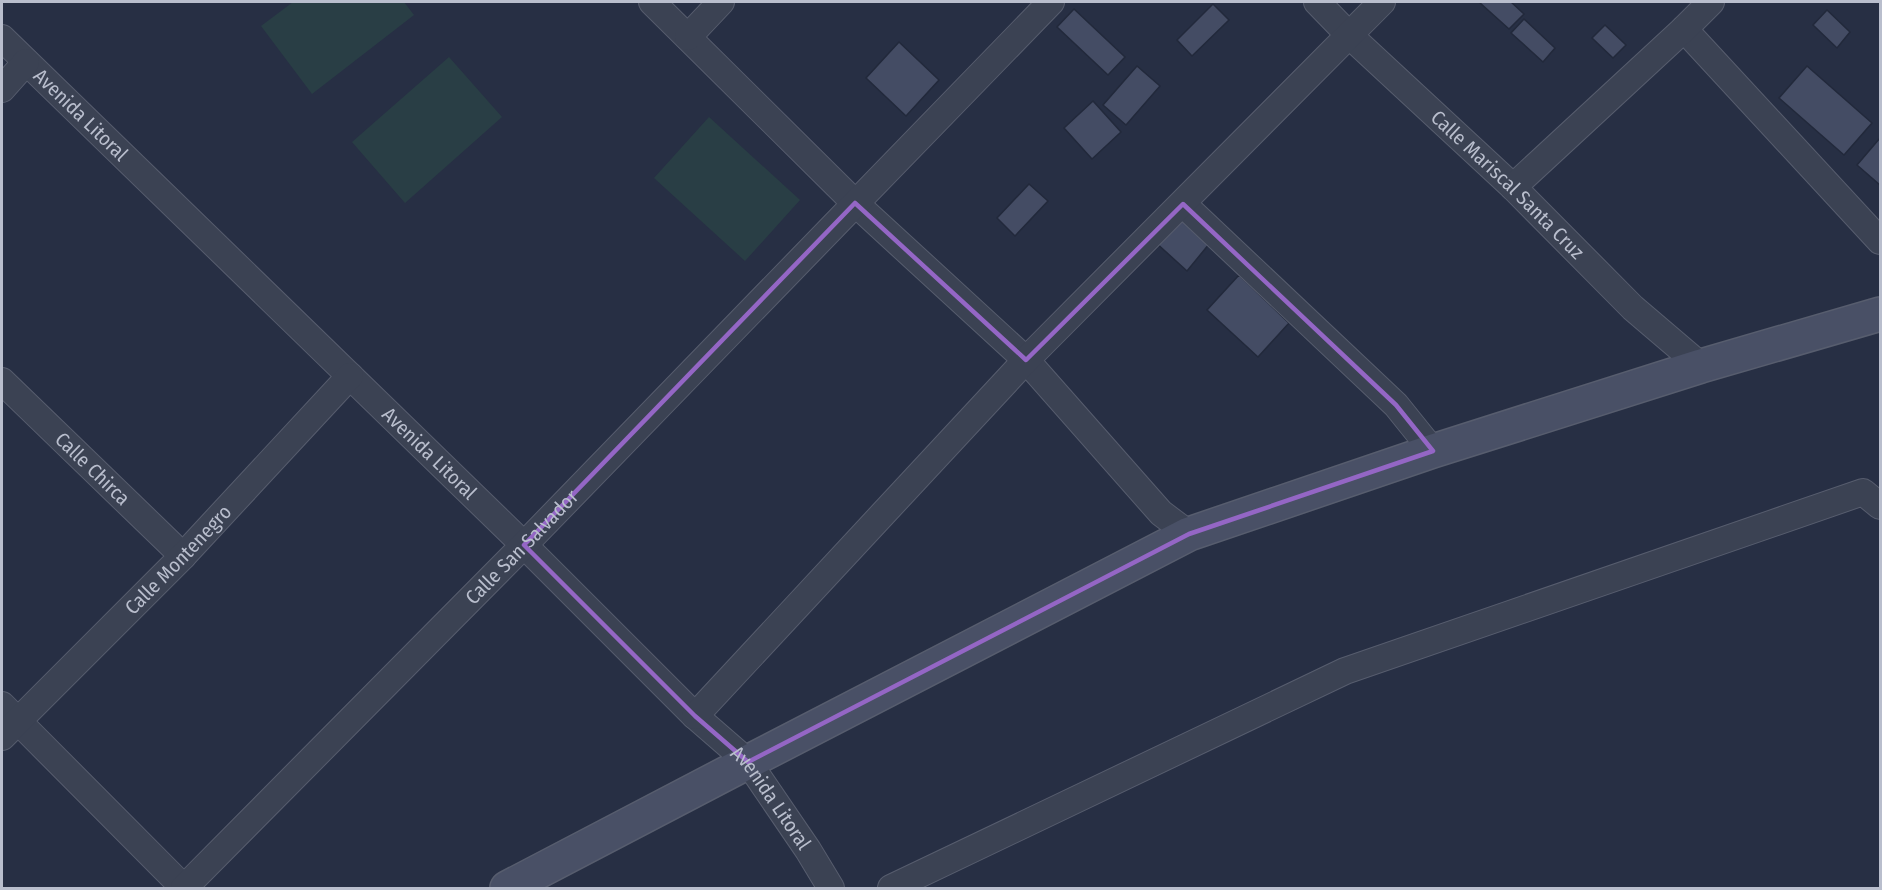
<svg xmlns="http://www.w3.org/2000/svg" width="1882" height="890" font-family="'Fira Sans Condensed',sans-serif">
<rect width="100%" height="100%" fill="#272f44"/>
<path fill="#293e45" d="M293 2H404L414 15 312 94 261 26Z
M449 57 502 117 405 203 352 142Z
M709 117 800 200 745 261 654 178Z"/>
<path fill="#444c64" stroke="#22293b" stroke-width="1.5" d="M1479 2H1511L1524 14 1509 29Z
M1213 4 1229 20 1192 56 1177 40Z
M1074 9 1125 57 1108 75 1057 27Z
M1827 10 1850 32 1837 48 1813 25Z
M1524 19 1555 48 1543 62 1511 33Z
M1605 25 1626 45 1613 58 1592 38Z
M899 42 939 80 906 116 866 78Z
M1137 66 1160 86 1126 125 1103 105Z
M1807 66 1872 123 1844 155 1779 98Z
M1093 101 1121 132 1092 159 1064 128Z
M1880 138V185L1857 165Z
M1029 184 1048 201 1015 236 997 218Z
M1186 206 1214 238 1187 271 1154 241Z
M1239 275 1289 323 1258 357 1207 310Z"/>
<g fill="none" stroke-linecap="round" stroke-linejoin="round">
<g stroke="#575d6e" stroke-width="28">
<g id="street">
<path d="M652 2 855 203 1026 360 1161 513 1189 534"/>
<path id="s1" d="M1317 2 1349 35 1513 187 1633 308 1701 366"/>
<path d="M1684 29 1880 241"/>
<path d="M688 37 721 2"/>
<path id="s2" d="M2 38 524 545 695 716 748 762 808 850 831 888"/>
<path d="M2 89 26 62"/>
<path d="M1513 187 1684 29 1711 2"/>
<path d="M1183 204 1396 405 1433 451"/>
<path id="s3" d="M2 381 183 556"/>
<path d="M2 705 184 888"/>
<path d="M695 716 1026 360 1382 2"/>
<path id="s4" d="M2 737 183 556 350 376"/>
<path id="s5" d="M184 888 524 545 1051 2"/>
<path d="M891 888 1345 671 1863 492 1880 506"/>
</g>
</g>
<g stroke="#575d6e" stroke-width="36">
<path id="secondary" d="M507 888 748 762 1189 534 1433 451 1701 366 1880 314"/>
</g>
<use href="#street" stroke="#3b4253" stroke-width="26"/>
<use href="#secondary" stroke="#495066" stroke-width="33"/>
</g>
<path fill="none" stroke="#9466c5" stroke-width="4.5" stroke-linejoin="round" d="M855 203 1026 360 1183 204 1396 405 1433 451 1189 534 748 762 695 716 524 545Z"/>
<g text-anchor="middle" stroke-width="4.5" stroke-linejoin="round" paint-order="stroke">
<g font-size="20" fill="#b9becd" stroke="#202739">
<text dy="7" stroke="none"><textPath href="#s2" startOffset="110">Avenida Litoral</textPath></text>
<text dy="7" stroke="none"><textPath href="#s1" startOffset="264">Calle Mariscal Santa Cruz</textPath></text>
<text dy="7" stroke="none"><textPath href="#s2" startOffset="596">Avenida Litoral</textPath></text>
<text dy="7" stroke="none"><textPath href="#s3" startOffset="126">Calle Chirca</textPath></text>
<text dy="7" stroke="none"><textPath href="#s5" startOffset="480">Calle San Salvador</textPath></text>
<text dy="7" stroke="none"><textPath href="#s4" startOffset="250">Calle Montenegro</textPath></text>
<text dy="7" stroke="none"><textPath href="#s2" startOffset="1082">Avenida Litoral</textPath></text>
</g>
</g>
<rect width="1882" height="890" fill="none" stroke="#b9becd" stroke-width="6"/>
</svg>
